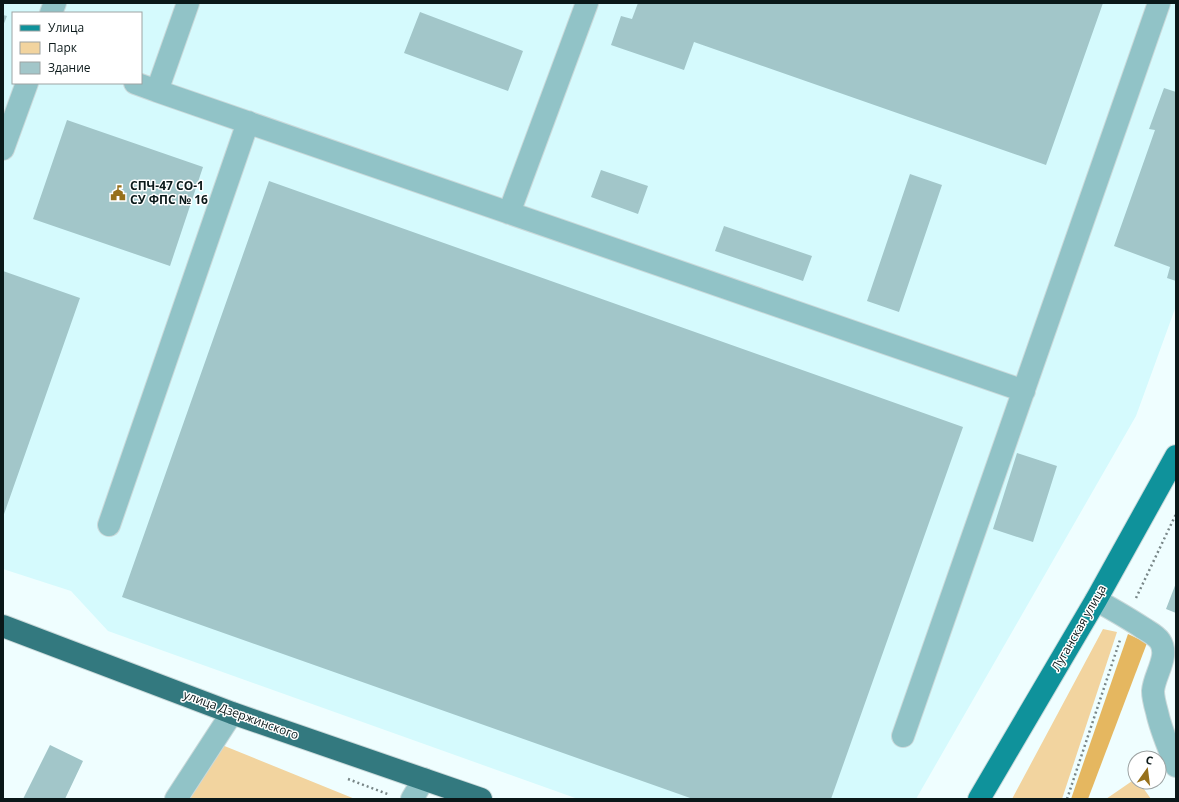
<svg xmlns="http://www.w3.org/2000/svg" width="1179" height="802" font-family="'Open Sans',sans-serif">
<rect width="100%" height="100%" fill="#effeff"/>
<path fill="#d5fafd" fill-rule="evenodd" d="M3 3H1176V306L1136 416 916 799H578L108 631 71 591 3 569ZM13 13H141V83H13Z"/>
<path fill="#f2d49f" d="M1103 629 1117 632 1062 799H1012Z
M222 745 355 799H190Z
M1135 779V782H1139L1151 799H1106Z"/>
<path fill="#e5b760" d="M1128 634 1147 643 1088 799H1071Z"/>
<path fill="#a2c6c9" d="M638 3H1103L1046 165 694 42 684 70 611 45 621 16 632 19Z
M420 12 523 51 508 91 404 53Z
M3 15 7 16 3 26Z
M1164 88 1176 92V281L1167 278 1170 267 1114 246 1155 130 1149 129Z
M67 120 203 167 170 266 33 219Z
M601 170 648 186 638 214 591 197Z
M910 174 942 185 899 312 867 301Z
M269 181 963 427 831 799H693L122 597Z
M724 226 812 256 803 281 715 251Z
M3 271 80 298 3 517Z
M1017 453 1057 466 1033 542 993 529Z
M1176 583V613L1166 609Z
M50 745 83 761 65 799H23Z"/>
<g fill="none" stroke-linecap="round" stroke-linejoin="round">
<g stroke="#cad9da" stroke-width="24">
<path id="minor" d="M51 13 55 3
M135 83 157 91 188 3
M157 91 1024 391
M3 149 27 83
M509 213 587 3
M109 525 248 122
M1096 600C1112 609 1128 618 1143 628 1149 632 1156 635 1160 641 1170 656 1154 675 1153 691 1153 698 1155 705 1157 712 1161 731 1169 748 1176 766
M903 736 1159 3
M176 799 232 713
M412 799 424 779"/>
</g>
<g stroke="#cad9da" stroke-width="24">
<path id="major" d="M979 799 1096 600 1176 456"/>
</g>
<g stroke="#cad9da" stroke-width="24">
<path id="highway" d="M3 626 232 713 481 799"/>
</g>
<path stroke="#788687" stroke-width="2.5" stroke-dasharray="2 3" stroke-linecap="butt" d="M1136 598 1176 514
M348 779 390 795
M1067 799 1120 640"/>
<use href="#minor" stroke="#91c3c7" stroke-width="22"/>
<use href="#major" stroke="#0f929b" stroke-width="22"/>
<use href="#highway" stroke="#33797f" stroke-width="22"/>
</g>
<defs>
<g id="civic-bare" transform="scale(1.2)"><path d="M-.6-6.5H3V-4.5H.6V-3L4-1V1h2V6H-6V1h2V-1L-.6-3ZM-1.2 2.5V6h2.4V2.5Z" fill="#97701a" stroke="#fff" stroke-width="2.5" paint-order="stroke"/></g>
</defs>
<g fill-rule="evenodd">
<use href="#civic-bare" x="118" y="193"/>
</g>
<g text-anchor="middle" stroke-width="3" stroke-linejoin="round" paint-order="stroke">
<g font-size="12" font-weight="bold" fill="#0a1819" stroke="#fff" text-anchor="start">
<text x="130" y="190">СПЧ-47 СО-1<tspan x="130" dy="14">СУ ФПС № 16</tspan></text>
</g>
<g font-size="12" fill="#0a1819" stroke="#fff">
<text transform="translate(1079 628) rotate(-60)" y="4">Луганская улица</text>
<text transform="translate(241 715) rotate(20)" y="4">улица Дзержинского</text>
</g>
</g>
<rect width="1179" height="802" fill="none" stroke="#0a1819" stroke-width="8"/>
<rect x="12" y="12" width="130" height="72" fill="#ffffff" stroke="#9da3a3"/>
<rect x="20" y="25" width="20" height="6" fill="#0f929b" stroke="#9da3a3"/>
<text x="48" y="32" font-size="12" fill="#0a1819">Улица</text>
<rect x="20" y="42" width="20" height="12" fill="#f2d49f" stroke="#9da3a3"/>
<text x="48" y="52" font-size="12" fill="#0a1819">Парк</text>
<rect x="20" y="62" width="20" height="12" fill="#a2c6c9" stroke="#9da3a3"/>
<text x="48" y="72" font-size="12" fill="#0a1819">Здание</text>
<g transform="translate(1147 770) rotate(14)"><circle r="19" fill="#ffffff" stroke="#9da3a3"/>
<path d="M0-3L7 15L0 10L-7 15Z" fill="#97701a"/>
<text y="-6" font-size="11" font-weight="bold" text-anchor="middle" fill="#0a1819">С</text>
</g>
</svg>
